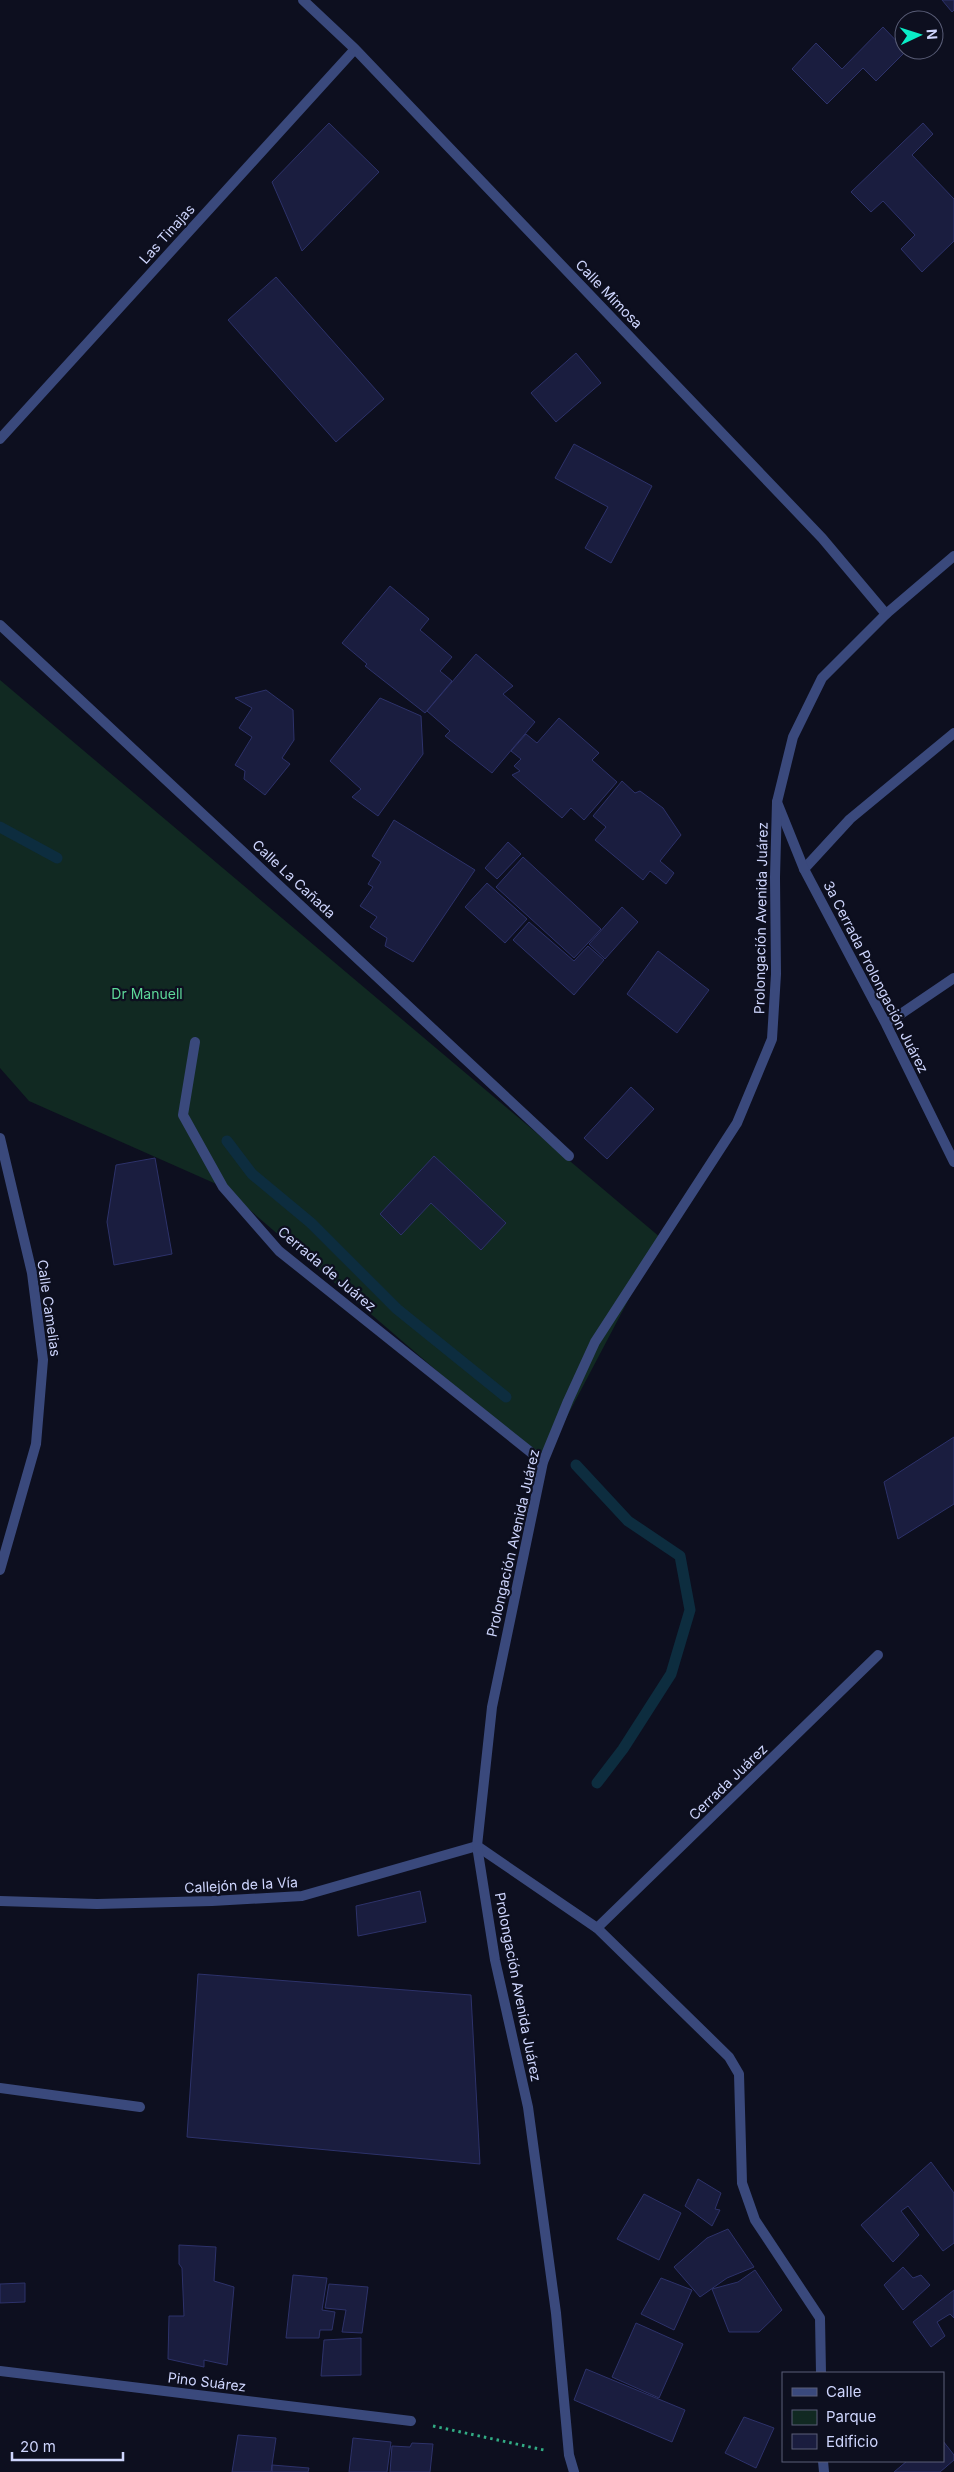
<svg xmlns="http://www.w3.org/2000/svg" width="954" height="2472" font-family="Inter,sans-serif">
<rect width="100%" height="100%" fill="#0d0f1f"/>
<path fill="#112922" d="M0 680 661 1238 543 1462 223 1187 29 1101 0 1068Z"/>
<g fill="none" stroke-linecap="round" stroke-linejoin="round">
<path stroke="#0d2d3f" stroke-width="11" d="M0 827 57 858
M227 1141 252 1174 311 1223 397 1309 506 1397
M576 1465 628 1521 680 1556 690 1610 671 1674 623 1749 597 1783"/>
</g>
<path fill="#1a1d3f" stroke="#2d326a" d="M942 0H954V10L952 12Z
M883 27 906 51 876 81 863 68 827 104 792 69 816 43 842 69Z
M329 123 379 172 302 251 272 182Z
M923 123 933 134 912 155 954 199V241L922 272 901 249 915 235 883 201 871 212 851 192Z
M276 277 384 399 336 442 228 320Z
M576 353 601 383 556 422 531 393Z
M574 444 652 486 611 563 585 548 608 507 555 478Z
M390 586 429 619 420 630 452 657 440 671 452 681 425 713 365 666 367 664 342 643Z
M476 654 513 686 503 694 535 722 492 773 445 736 450 731 427 711Z
M266 690 293 710 294 740 282 758 290 764 265 795 244 779 245 771 235 765 252 737 239 728 252 708 235 698Z
M380 698 421 716 423 754 378 816 352 797 361 789 330 761Z
M559 718 599 753 592 760 617 782 584 820 571 808 562 818 512 775 520 771 514 766 521 759 511 751 526 734 537 743Z
M622 781 635 793 640 791 663 808 681 835 660 861 674 873 666 884 650 871 643 880 595 840 606 827 593 816Z
M394 820 475 870 413 962 385 946 387 938 370 927 377 917 360 906 373 887 368 884 381 862 372 856Z
M508 842 521 854 497 879 485 868Z
M523 857 601 929 574 958 496 887Z
M487 883 527 919 505 943 465 907Z
M622 907 638 922 605 959 589 944Z
M529 922 574 961 588 946 604 960 574 995 513 940Z
M658 951 709 990 677 1033 627 994Z
M631 1087 654 1109 607 1159 584 1138Z
M434 1156 506 1223 481 1250 431 1203 401 1235 380 1214Z
M155 1158 172 1254 114 1265 107 1222 116 1165Z
M954 1437V1504L898 1539 884 1482Z
M420 1891 426 1922 358 1936 356 1906Z
M198 1974 471 1995 480 2164 187 2137Z
M931 2162 954 2193V2243L943 2251 908 2206 901 2211 919 2235 893 2262 861 2225Z
M698 2179 721 2193 715 2209 720 2210 712 2226 685 2206Z
M644 2194 681 2213 659 2260 617 2239Z
M728 2229 754 2267 727 2278 700 2297 674 2267 707 2238Z
M179 2245 216 2247 214 2281 234 2287 227 2365 204 2360V2367L168 2359 169 2316H184L182 2268 179 2264Z
M903 2267 913 2278 921 2275 930 2285 903 2310 884 2285Z
M755 2270 782 2310 759 2332H729L712 2289 738 2282Z
M293 2275 327 2278 322 2310 335 2312 332 2330H320L319 2338H286Z
M661 2278 692 2290 674 2330 641 2314Z
M25 2283V2302L0 2303V2284Z
M329 2284 368 2287 362 2333 342 2332 346 2310 325 2308Z
M954 2290V2318L950 2314 937 2322 945 2336 931 2347 913 2322Z
M636 2323 683 2344 659 2398 612 2377Z
M361 2338V2375L321 2376 324 2340Z
M586 2369 685 2410 672 2442 574 2400Z
M744 2417 774 2428 756 2468 725 2453Z
M238 2435 276 2438 271 2472H232Z
M353 2438 391 2442 387 2472H349Z
M943 2441 954 2455V2460L940 2472H894L907 2461H943Z
M412 2443 433 2444 430 2472H390L392 2446 410 2447Z
M272 2465 309 2468 308 2472H272Z"/>
<g fill="none" stroke-linecap="round" stroke-linejoin="round">
<path stroke="#32ac84" stroke-width="3" stroke-dasharray="2.5 4" stroke-linecap="butt" d="M433 2426 544 2450"/>
<path stroke="#3a497c" stroke-width="10" d="M804 869 850 819 954 733
M597 1928 878 1655"/>
<path stroke="#3a497c" stroke-width="10" d="M303 0 355 49 822 538 886 614
M0 439 355 49
M0 625 569 1156
M777 802 804 869 886 1024 954 1162
M886 1024 954 978
M195 1042 183 1115 223 1187 279 1251 543 1462
M0 1138 32 1273 43 1360 36 1444 0 1570
M0 1901 97 1904 212 1901 302 1896 477 1846 597 1928 729 2057 739 2074 742 2183 755 2220 820 2318 821 2373
M0 2088 140 2107
M0 2371 411 2421
M823 2461 824 2472"/>
<path stroke="#3a497c" stroke-width="10" d="M574 2472 569 2455 556 2313 528 2107 495 1960 477 1846 492 1707 543 1462 568 1401 595 1342 737 1123 772 1039 776 974 775 877 777 802 793 737 822 678 886 614 954 556"/>
</g>
<g text-anchor="middle" stroke-width="4.5" stroke-linejoin="round" paint-order="stroke">
<g font-size="14" fill="#ced5fd" stroke="#0d0f1f">
<text transform="translate(167 234) rotate(-48)" y="5">Las Tinajas</text>
<text transform="translate(609 294) rotate(46)" y="5">Calle Mimosa</text>
<text transform="translate(294 879) rotate(43)" y="5">Calle La Cañada</text>
<text transform="translate(761 918) rotate(-89)" y="5">Prolongación Avenida Juárez</text>
<text transform="translate(876 977) rotate(63)" y="5">3a Cerrada Prolongación Juárez</text>
<text transform="translate(327 1269) rotate(40)" y="5">Cerrada de Juárez</text>
<text transform="translate(49 1308) rotate(82)" y="5">Calle Camelias</text>
<text transform="translate(513 1543) rotate(-77)" y="5">Prolongación Avenida Juárez</text>
<text transform="translate(728 1782) rotate(-44)" y="5">Cerrada Juárez</text>
<text transform="translate(241 1885) rotate(-3)" y="5">Callejón de la Vía</text>
<text transform="translate(518 1987) rotate(79)" y="5">Prolongación Avenida Juárez</text>
<text transform="translate(207 2382) rotate(7)" y="5">Pino Suárez</text>
</g>
<g font-size="14" fill="#5dd999" stroke="#0d0f1f">
<text x="147" y="999">Dr Manuell</text>
</g>
</g>
<rect x="782" y="2372" width="162" height="90" fill="#0d0f1f" stroke="#5a5e78"/>
<rect x="792" y="2388" width="25" height="8" fill="#3a497c" stroke="#5a5e78"/>
<text x="826" y="2397" font-size="15" fill="#ced5fd">Calle</text>
<rect x="792" y="2410" width="25" height="15" fill="#112922" stroke="#5a5e78"/>
<text x="826" y="2422" font-size="15" fill="#ced5fd">Parque</text>
<rect x="792" y="2434" width="25" height="15" fill="#1a1d3f" stroke="#5a5e78"/>
<text x="826" y="2447" font-size="15" fill="#ced5fd">Edificio</text>
<g transform="translate(919 35) rotate(86)"><circle r="24" fill="#0d0f1f" stroke="#5a5e78"/>
<path d="M0-4L9 19L0 12L-9 19Z" fill="#0aedc7"/>
<text y="-8" font-size="14" font-weight="bold" text-anchor="middle" fill="#ced5fd">N</text>
</g>
<path d="M12 2452v8h111v-8" fill="none" stroke="#ced5fd" stroke-width="2.5"/>
<text x="20" y="2452" font-size="15" fill="#ced5fd" stroke="#0d0f1f" stroke-width="4" paint-order="stroke">20 m</text>
</svg>
